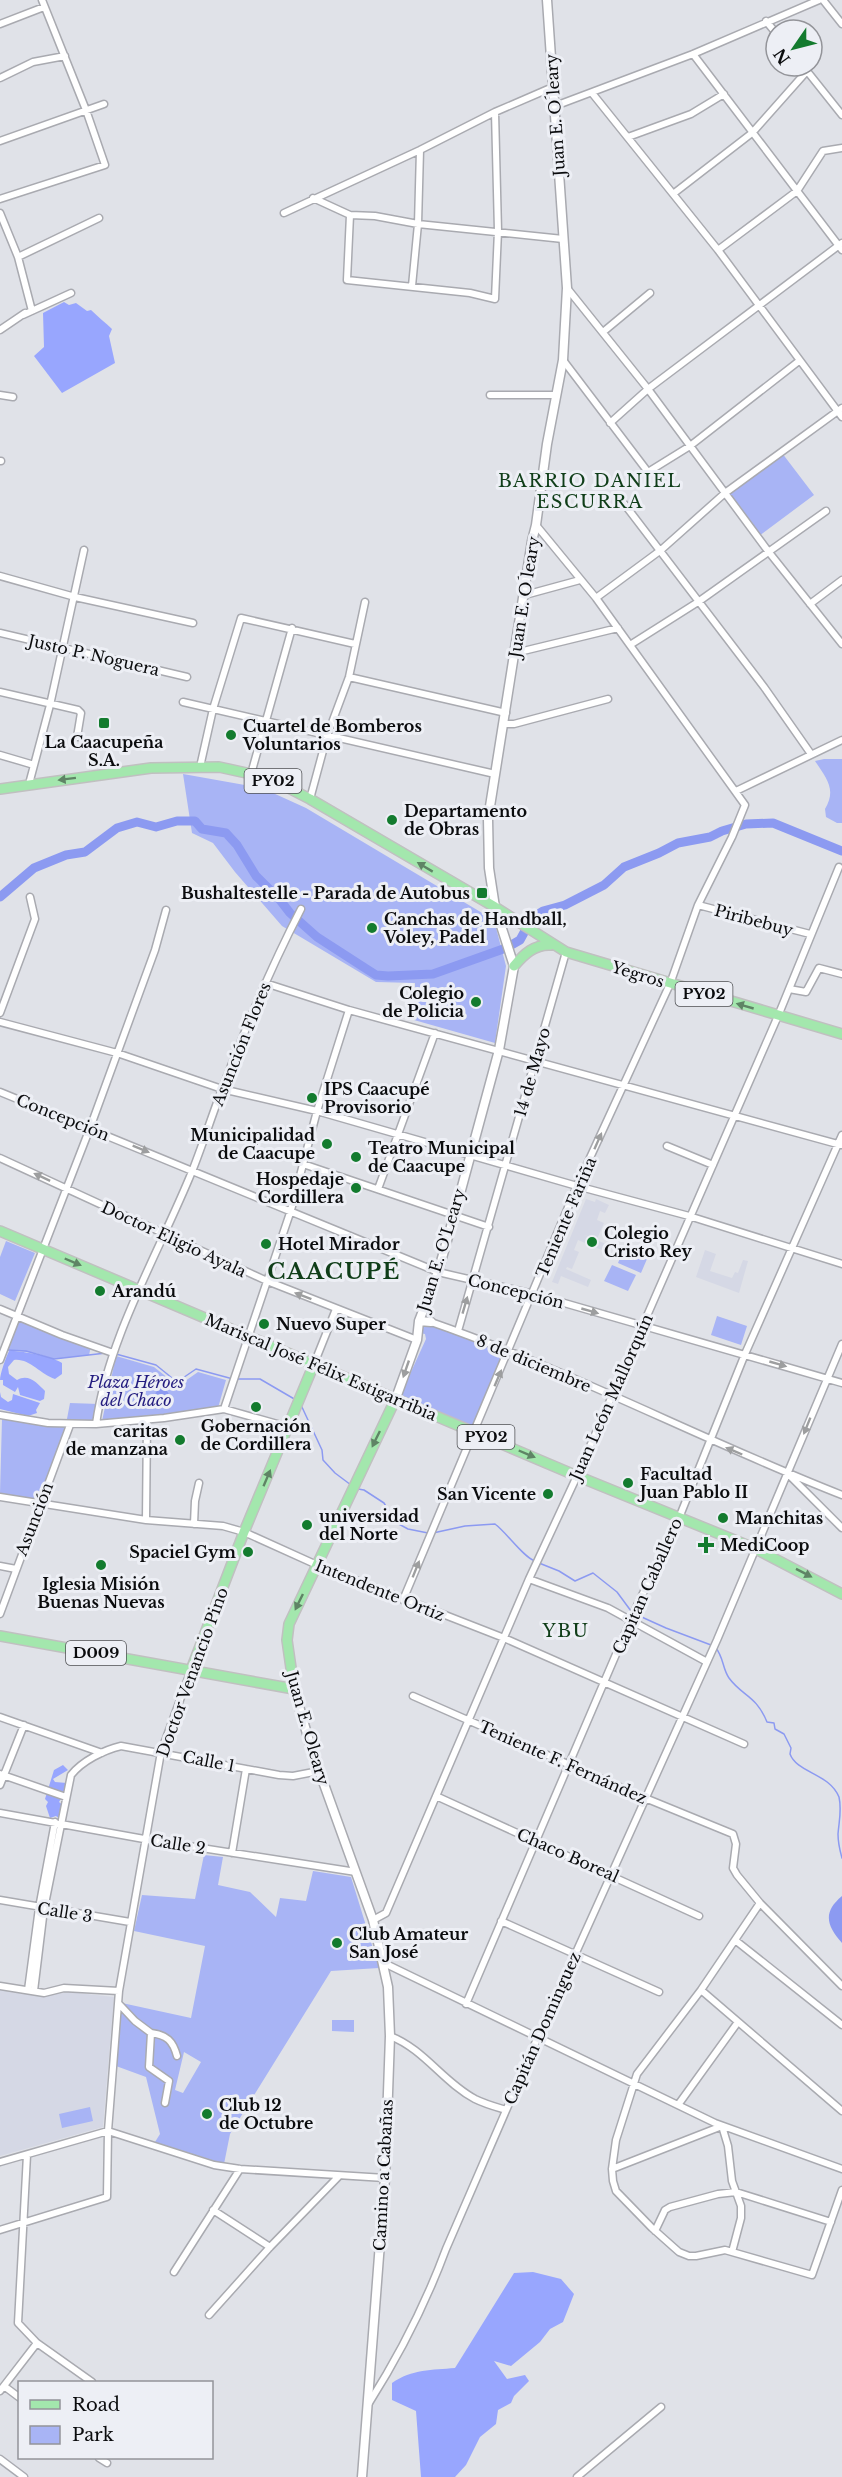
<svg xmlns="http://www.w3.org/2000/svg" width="842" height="2477" font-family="'Libre Baskerville',serif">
<rect width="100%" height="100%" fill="#e0e2e8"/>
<path fill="#d5d8e5" d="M586 1199 595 1202 596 1199 609 1205 605 1213 600 1211 597 1220 604 1223 597 1239 584 1235 606 1244 604 1251 578 1240 574 1250 579 1252 572 1269 567 1267 566 1269 591 1280 588 1287 561 1276 558 1284 552 1282Z
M705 1250 716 1254 710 1271 732 1278 735 1272 738 1273 743 1260 748 1261 739 1293 696 1277Z
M0 1989 50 1995 69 1992 114 1997 103 2127 0 2156Z"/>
<path fill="#a8b4f5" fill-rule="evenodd" d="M782 453 814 495 759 536 727 494Z
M824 759H842V823H837L826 817 825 809C837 789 826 778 815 761Z
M183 774 262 788 306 808 494 920 506 966 495 1043 414 1020 415 983 376 982 282 926 235 872 213 843 192 833Z
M6 1241 35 1253 15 1301 0 1294V1257Z
M624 1248 647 1259 641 1273 618 1263Z
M612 1265 636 1275 628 1291 604 1281Z
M717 1316 747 1326 741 1345 711 1335Z
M17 1317 91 1346 89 1355 54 1359 35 1353 9 1350 2 1354Z
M436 1326 506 1352 475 1427 400 1396 426 1339 425 1334 419 1333 420 1327Z
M116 1356 154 1367 178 1386 198 1372 226 1380 218 1408 102 1421Z
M70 1403 99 1404 96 1424H66Z
M2 1419 65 1427 38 1501 0 1493Z
M204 1855 223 1857 218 1885 250 1892 276 1917 280 1898 306 1901 313 1871 351 1877 379 1968 331 1971 230 2134 224 2164 155 2142 160 2134 146 2077 116 2066 122 2003 191 2018 205 1946 134 1931 142 1895 195 1899ZM184 2052 201 2062 183 2093 175 2090Z
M332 2020H354V2032L332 2031Z
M90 2107 93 2121 62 2128 59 2114Z"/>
<path fill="#98a6fe" d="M64 302 69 305 76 303 87 311 91 310C98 317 106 323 112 329L109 336 115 363 62 393 34 356 44 347 43 313Z
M9 1351C19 1350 55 1357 62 1363V1374L55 1379C40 1374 29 1358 14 1360L8 1367 9 1374 17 1380C29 1373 38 1384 45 1391L44 1399 40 1401 20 1395 18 1387 15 1392 3 1385V1380H0C0 1374 6 1357 9 1351Z
M0 1392 1 1397 8 1402 12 1400 13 1394 40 1403 36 1410 37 1413 28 1416 0 1409Z
M63 1765 68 1770 53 1779 55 1782 67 1783 68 1787 59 1802 66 1808V1816L61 1820 56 1816 50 1818 46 1806 48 1802 45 1799 54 1770Z
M533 2272 561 2279 574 2294 563 2322 550 2329 540 2342 511 2366 494 2361 507 2379 525 2375 529 2381 514 2396 511 2403 498 2410 496 2424 480 2437 466 2465 455 2477H421L416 2411 392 2400V2383C412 2369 432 2370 455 2368L514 2273Z"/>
<path fill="#8c9af1" d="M155 1396a7 7 0 1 1 14 0a7 7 0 1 1-14 0Z
M842 1896V1943C826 1925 823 1912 842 1896Z"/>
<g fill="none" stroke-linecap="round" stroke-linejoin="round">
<path stroke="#8c9af1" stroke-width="1.5" d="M7 1350 26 1351 54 1359 106 1353
M116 1354 156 1365 177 1382 196 1369 233 1379
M238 1379H260L296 1400
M301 1405 322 1450 323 1460 335 1473 351 1485
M358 1489 364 1490 384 1503 395 1522 408 1529 428 1533
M433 1533 465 1526 495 1524C507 1533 524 1558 535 1561
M539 1563 559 1571 575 1581 593 1573 617 1592 631 1611
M635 1614 666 1628 711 1645
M715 1647C724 1657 722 1668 729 1678 742 1696 756 1695 767 1722L774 1723 775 1729 784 1734 791 1748 790 1754C797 1773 829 1773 839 1797 842 1810 839 1821 838 1834 838 1842 840 1851 842 1858"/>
<path stroke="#8c9af1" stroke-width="9" d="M0 897 34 868 66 855 85 852 117 828 137 822 156 827 177 821H195L202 829 226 833 237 845 256 876 280 900 290 913 317 937 365 968 376 975 388 976 433 974 506 948 520 940 532 918 543 911 565 905 604 885 624 867 659 853 678 843 710 837 722 831 746 824 773 823 842 851"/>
<g stroke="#a9aab0" stroke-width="9">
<path id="street" d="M823 0 842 24
M766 21 776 33
M0 24 44 7
M693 54 842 250
M803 66 842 115
M0 78 33 62 65 56
M592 93 718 250 842 417
M555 106 693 54 819 0
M628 137 691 114 724 94
M0 141 104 104
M673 194 752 133 807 71
M313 198 350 215 375 216 418 224 563 239
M0 199 105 165 86 110 42 0
M0 213 18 257 32 311
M284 213 420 150 495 112 553 87
M350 215 347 280 470 293 495 299 498 231 495 112
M718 250 797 191 823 151 842 148
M18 257 99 218
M412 286 418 224 420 150
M567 288 648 389 768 551 842 644
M23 315 71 293
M0 330 25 313
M603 332 650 293
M563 360 648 472 690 446 799 361
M0 395 13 397
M490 395H556
M610 423 648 389 842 243
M0 461H1
M622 501 764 687 811 754
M0 576 75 597 193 623
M525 595 580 580
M596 598 661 550 725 493 842 408
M810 604 842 580
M0 633 187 677
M630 645 698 602 826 511
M515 653 618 628
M349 677 506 713
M0 692 78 710 81 713 77 737
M183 702 495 774
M504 724H514L608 699
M0 755 34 765
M200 767 213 709 241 618 355 644
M251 774 292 628
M29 784 50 705 84 550
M736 791 842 740
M310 799 327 736 349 677 365 602
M698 905 810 934
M265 983 349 1010 841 1145
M789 989 806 992 819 968 842 974
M0 1013 35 919 30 897
M0 1022 117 1053 222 1089 317 1111 577 1186 689 1216 842 1264
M0 1092 438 1272 533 1294 842 1383
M667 1146 713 1165
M0 1158 267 1281 417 1340
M303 1164 489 1227
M378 1189 435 1033
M0 1309 62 1335 113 1353
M431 1322C572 1371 704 1441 842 1495
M458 1331 566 952
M0 1360 90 1128 155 950 166 910
M314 1364 336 1309
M224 1409 291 1210 317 1111 349 1010
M0 1415 48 1423 96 1424 164 1418 224 1409 288 1427
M96 1424C108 1337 160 1251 193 1169 204 1141 213 1112 224 1084 247 1024 272 965 301 909
M788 1474 842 1528
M0 1497 146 1520 223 1526 244 1532 317 1565 504 1638 744 1744
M146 1520 147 1420
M194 1524 195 1501 199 1483
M0 1566 16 1569
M529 1579 608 1608 707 1662
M403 1600 577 1186 670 984 698 905 732 837 745 805 596 598 536 525
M0 1614 70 1425
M413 1696 645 1798 733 1834 736 1844 733 1868 737 1875 760 1903 842 1986
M0 1717 102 1753
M0 1774 66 1797
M0 1785 24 1725
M436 1796 699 1916
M0 1813 144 1839 356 1872
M232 1853 246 1769
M0 1900 130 1922
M760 1903 701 1990 637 2074 616 2140 612 2169 613 2181 616 2191 652 2228 679 2252 689 2256H696L725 2250 812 2275 842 2190
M373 1920 386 1913 529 1579 577 1476 778 1016 839 867
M501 1921 659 1992
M735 1940 842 2025
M384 1963 715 2123 842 2169
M0 1986 44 1993 64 1988 119 1991
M28 1990 39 1908 55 1822
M701 1990 842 2111
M34 1991 44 1909 71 1775C82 1761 104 1750 121 1746L279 1775 293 1776 319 1771
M119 2004 135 2021 151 2033 149 2067 169 2081 165 2103
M466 2004 635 1610 679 1518 745 1354 842 1135
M151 2033C167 2035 173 2041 177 2056
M390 2036C424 2049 443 2082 475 2099 485 2104 496 2107 506 2110
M678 2105 738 2022
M27 2155 18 2323 37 2343 92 2382
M0 2162 108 2131 214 2165 240 2169 385 2178
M612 2169 722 2126 728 2146 732 2181 741 2206V2218L732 2252
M213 2210 270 2247
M0 2230 107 2197 108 2131 119 1991 161 1752 191 1670
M655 2231 665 2210 670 2207 718 2194 736 2192 831 2222
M174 2272 240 2169
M209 2315 270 2247 339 2176
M4 2386 20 2398
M0 2391 37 2343
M369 2403C400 2354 426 2303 446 2249L537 2039 717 1640 842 1344
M99 2458 107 2463
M0 2459 24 2477
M577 2477 661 2407"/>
</g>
<g stroke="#a9aab0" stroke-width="11">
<path id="secondary" d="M419 1321 431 1322
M396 1398 417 1340 419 1321 438 1272 454 1216 499 1050 514 966 495 907 489 868 488 819 532 541 536 525 547 444 563 360 567 288 547 0
M294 1689 312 1751 373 1920 388 1987 390 2036 385 2178 362 2477"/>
</g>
<g stroke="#c0c0c0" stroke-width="12">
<path id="primary" d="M0 789 151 768 219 767 251 774 277 782 310 799 495 907 566 952 842 1034
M514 966C524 954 535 944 551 945
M0 1231 577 1476 754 1548 842 1594
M0 1636 294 1689 287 1640 289 1624 396 1398
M191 1670 244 1532 314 1364"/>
</g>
<use href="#street" stroke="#fff" stroke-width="6"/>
<use href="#secondary" stroke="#fff" stroke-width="8"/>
<use href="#primary" stroke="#a3e7ad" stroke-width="9"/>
</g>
<defs><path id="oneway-solid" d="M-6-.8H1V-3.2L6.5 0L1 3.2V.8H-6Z" transform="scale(1.5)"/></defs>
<g fill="#5f8465">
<use href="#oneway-solid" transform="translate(67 779) rotate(173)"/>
<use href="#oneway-solid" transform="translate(425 867) rotate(-149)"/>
<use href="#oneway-solid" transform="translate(745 1006) rotate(-164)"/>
<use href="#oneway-solid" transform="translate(73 1262) rotate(23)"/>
<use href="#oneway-solid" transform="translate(376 1439) rotate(116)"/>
<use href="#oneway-solid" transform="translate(527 1454) rotate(23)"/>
<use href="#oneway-solid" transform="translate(267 1478) rotate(-67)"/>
<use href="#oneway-solid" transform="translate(804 1573) rotate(27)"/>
<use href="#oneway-solid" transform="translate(299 1602) rotate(116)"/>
</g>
<g fill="#9d9e9f">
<use href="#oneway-solid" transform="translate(598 1141) rotate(-66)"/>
<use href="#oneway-solid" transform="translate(141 1149) rotate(22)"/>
<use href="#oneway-solid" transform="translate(42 1177) rotate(-155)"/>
<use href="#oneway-solid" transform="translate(303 1296) rotate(-159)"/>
<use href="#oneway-solid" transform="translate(465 1305) rotate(-74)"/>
<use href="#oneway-solid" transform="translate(590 1311) rotate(16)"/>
<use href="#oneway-solid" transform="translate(778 1364) rotate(16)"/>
<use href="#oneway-solid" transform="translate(406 1369) rotate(109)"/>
<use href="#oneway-solid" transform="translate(498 1378) rotate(-67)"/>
<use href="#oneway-solid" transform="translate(807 1426) rotate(112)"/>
<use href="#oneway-solid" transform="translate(734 1451) rotate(-157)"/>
<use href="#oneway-solid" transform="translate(416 1569) rotate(-68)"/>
</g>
<g fill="#137b2e" stroke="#edeff5" stroke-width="2">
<rect x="98" y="717" width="12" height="12" rx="3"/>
<circle cx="231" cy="735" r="6"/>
<circle cx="392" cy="820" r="6"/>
<rect x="476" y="887" width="12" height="12" rx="3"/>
<circle cx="372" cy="928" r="6"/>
<circle cx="476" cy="1002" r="6"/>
<circle cx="312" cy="1098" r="6"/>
<circle cx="327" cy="1144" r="6"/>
<circle cx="356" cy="1157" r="6"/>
<circle cx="356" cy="1188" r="6"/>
<circle cx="592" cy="1242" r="6"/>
<circle cx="266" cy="1244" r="6"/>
<circle cx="100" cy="1291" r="6"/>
<circle cx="264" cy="1324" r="6"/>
<circle cx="256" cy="1407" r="6"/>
<circle cx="180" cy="1440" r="6"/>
<circle cx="628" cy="1483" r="6"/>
<circle cx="548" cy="1494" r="6"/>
<circle cx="723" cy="1518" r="6"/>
<circle cx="307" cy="1525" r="6"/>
<path d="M703 1536h6v6h6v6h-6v6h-6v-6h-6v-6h6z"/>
<circle cx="248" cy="1552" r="6"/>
<circle cx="101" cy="1565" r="6"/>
<circle cx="337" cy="1943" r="6"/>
<circle cx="207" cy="2114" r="6"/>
</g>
<g text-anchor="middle" stroke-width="6" stroke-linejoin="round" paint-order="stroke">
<g fill="#edeff5" stroke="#4f5053" stroke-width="1.5">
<rect x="244.5" y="769" width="57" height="24" rx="4.5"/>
<rect x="675.5" y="982" width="57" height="24" rx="4.5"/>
<rect x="457.5" y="1425" width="57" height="24" rx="4.5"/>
<rect x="66" y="1641" width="60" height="24" rx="4.5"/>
</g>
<g font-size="15" font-weight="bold" fill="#0b0c0e">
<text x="273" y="786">PY02</text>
<text x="704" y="999">PY02</text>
<text x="486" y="1442">PY02</text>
<text x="96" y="1658">D009</text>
</g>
<g font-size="16" fill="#0b0c0e" stroke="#edeff5">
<text transform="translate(555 115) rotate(-94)" y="6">Juan E. O´leary</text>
<text transform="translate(524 597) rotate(-81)" y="6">Juan E. O´leary</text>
<text transform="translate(94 655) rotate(13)" y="6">Justo P. Noguera</text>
<text transform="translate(754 920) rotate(15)" y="6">Piribebuy</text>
<text transform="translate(638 974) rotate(17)" y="6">Yegros</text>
<text transform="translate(241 1044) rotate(-68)" y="6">Asunción Flores</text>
<text transform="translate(532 1072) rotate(-74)" y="6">14 de Mayo</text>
<text transform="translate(63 1117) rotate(22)" y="6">Concepción</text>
<text transform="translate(566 1217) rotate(-67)" y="6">Teniente Fariña</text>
<text transform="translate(174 1239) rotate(25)" y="6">Doctor Eligio Ayala</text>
<text transform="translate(441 1250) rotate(-73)" y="6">Juan E. O'Leary</text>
<text transform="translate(516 1291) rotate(14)" y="6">Concepción</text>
<text transform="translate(534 1363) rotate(23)" y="6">8 de diciembre</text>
<text transform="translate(321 1367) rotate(23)" y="6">Mariscal José Félix Estigarribia</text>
<text transform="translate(611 1397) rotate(-66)" y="6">Juan León Mallorquín</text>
<text transform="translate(34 1519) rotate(-69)" y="6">Asunción</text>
<text transform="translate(647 1586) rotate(-66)" y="6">Capitan Caballero</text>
<text transform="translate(380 1590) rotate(22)" y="6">Intendente Ortiz</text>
<text transform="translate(192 1672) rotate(-70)" y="6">Doctor Venancio Pino</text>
<text transform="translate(308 1728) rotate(74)" y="6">Juan E. Oleary</text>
<text transform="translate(209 1761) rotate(11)" y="6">Calle 1</text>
<text transform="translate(563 1762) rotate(24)" y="6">Teniente F. Fernández</text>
<text transform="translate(178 1844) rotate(9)" y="6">Calle 2</text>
<text transform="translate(568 1855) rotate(24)" y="6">Chaco Boreal</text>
<text transform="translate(65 1912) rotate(9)" y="6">Calle 3</text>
<text transform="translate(542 2028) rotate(-66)" y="6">Capitán Dominguez</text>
<text transform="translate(383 2175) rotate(-87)" y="6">Camino a Cabañas</text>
</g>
<g font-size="16" font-weight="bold" fill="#0b0c0e" stroke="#edeff5" text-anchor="start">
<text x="243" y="732">Cuartel de Bomberos<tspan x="243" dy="18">Voluntarios</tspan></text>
<text x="104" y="748" text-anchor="middle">La Caacupeña<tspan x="104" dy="18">S.A.</tspan></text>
<text x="404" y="817">Departamento<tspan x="404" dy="18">de Obras</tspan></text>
<text x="470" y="899" text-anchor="end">Bushaltestelle - Parada de Autobus</text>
<text x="384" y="925">Canchas de Handball,<tspan x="384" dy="18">Voley, Padel</tspan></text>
<text x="464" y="999" text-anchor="end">Colegio<tspan x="464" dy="18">de Policia</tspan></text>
<text x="324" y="1095">IPS Caacupé<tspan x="324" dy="18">Provisorio</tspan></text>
<text x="315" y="1141" text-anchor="end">Municipalidad<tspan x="315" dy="18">de Caacupe</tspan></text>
<text x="368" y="1154">Teatro Municipal<tspan x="368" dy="18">de Caacupe</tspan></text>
<text x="344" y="1185" text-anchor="end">Hospedaje<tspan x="344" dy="18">Cordillera</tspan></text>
<text x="604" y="1239">Colegio<tspan x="604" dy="18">Cristo Rey</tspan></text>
<text x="278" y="1250">Hotel Mirador</text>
<text x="112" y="1297">Arandú</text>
<text x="276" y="1330">Nuevo Super</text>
<text x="256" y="1432" text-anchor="middle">Gobernación<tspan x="256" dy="18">de Cordillera</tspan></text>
<text x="168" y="1437" text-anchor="end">caritas<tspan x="168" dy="18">de manzana</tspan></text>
<text x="640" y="1480">Facultad<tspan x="640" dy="18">Juan Pablo II</tspan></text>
<text x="536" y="1500" text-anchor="end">San Vicente</text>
<text x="319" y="1522">universidad<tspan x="319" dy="18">del Norte</tspan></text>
<text x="735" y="1524">Manchitas</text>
<text x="720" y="1551">MediCoop</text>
<text x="236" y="1558" text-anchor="end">Spaciel Gym</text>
<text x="101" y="1590" text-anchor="middle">Iglesia Misión<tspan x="101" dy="18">Buenas Nuevas</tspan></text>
<text x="349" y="1940">Club Amateur<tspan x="349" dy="18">San José</tspan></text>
<text x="219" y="2111">Club 12<tspan x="219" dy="18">de Octubre</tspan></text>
</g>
<g font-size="16" font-style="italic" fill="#231c7f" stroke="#edeff5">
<text x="136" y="1388">Plaza Héroes<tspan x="136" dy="18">del Chaco</tspan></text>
</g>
<g font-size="18" letter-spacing="1.5" fill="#103e19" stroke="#edeff5">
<text x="590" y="487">BARRIO DANIEL<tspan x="590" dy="21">ESCURRA</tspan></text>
<text x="566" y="1637">YBU</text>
</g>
<g font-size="22" font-weight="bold" letter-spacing="1.5" fill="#103e19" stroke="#edeff5">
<text x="334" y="1279">CAACUPÉ</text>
</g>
</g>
<rect x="18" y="2381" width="195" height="78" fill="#edeff5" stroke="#939499" stroke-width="1.5"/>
<rect x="30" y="2400" width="30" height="9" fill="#a3e7ad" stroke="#939499" stroke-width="1.5"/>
<text x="72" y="2411" font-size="18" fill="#0b0c0e">Road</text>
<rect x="30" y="2426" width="30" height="18" fill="#a8b4f5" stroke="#939499" stroke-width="1.5"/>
<text x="72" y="2441" font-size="18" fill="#0b0c0e">Park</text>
<g transform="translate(794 48) rotate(235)"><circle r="28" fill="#edeff5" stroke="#939499" stroke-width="1.5"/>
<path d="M0-4.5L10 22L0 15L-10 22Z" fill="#137b2e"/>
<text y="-9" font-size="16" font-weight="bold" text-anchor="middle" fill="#0b0c0e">N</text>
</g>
</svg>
